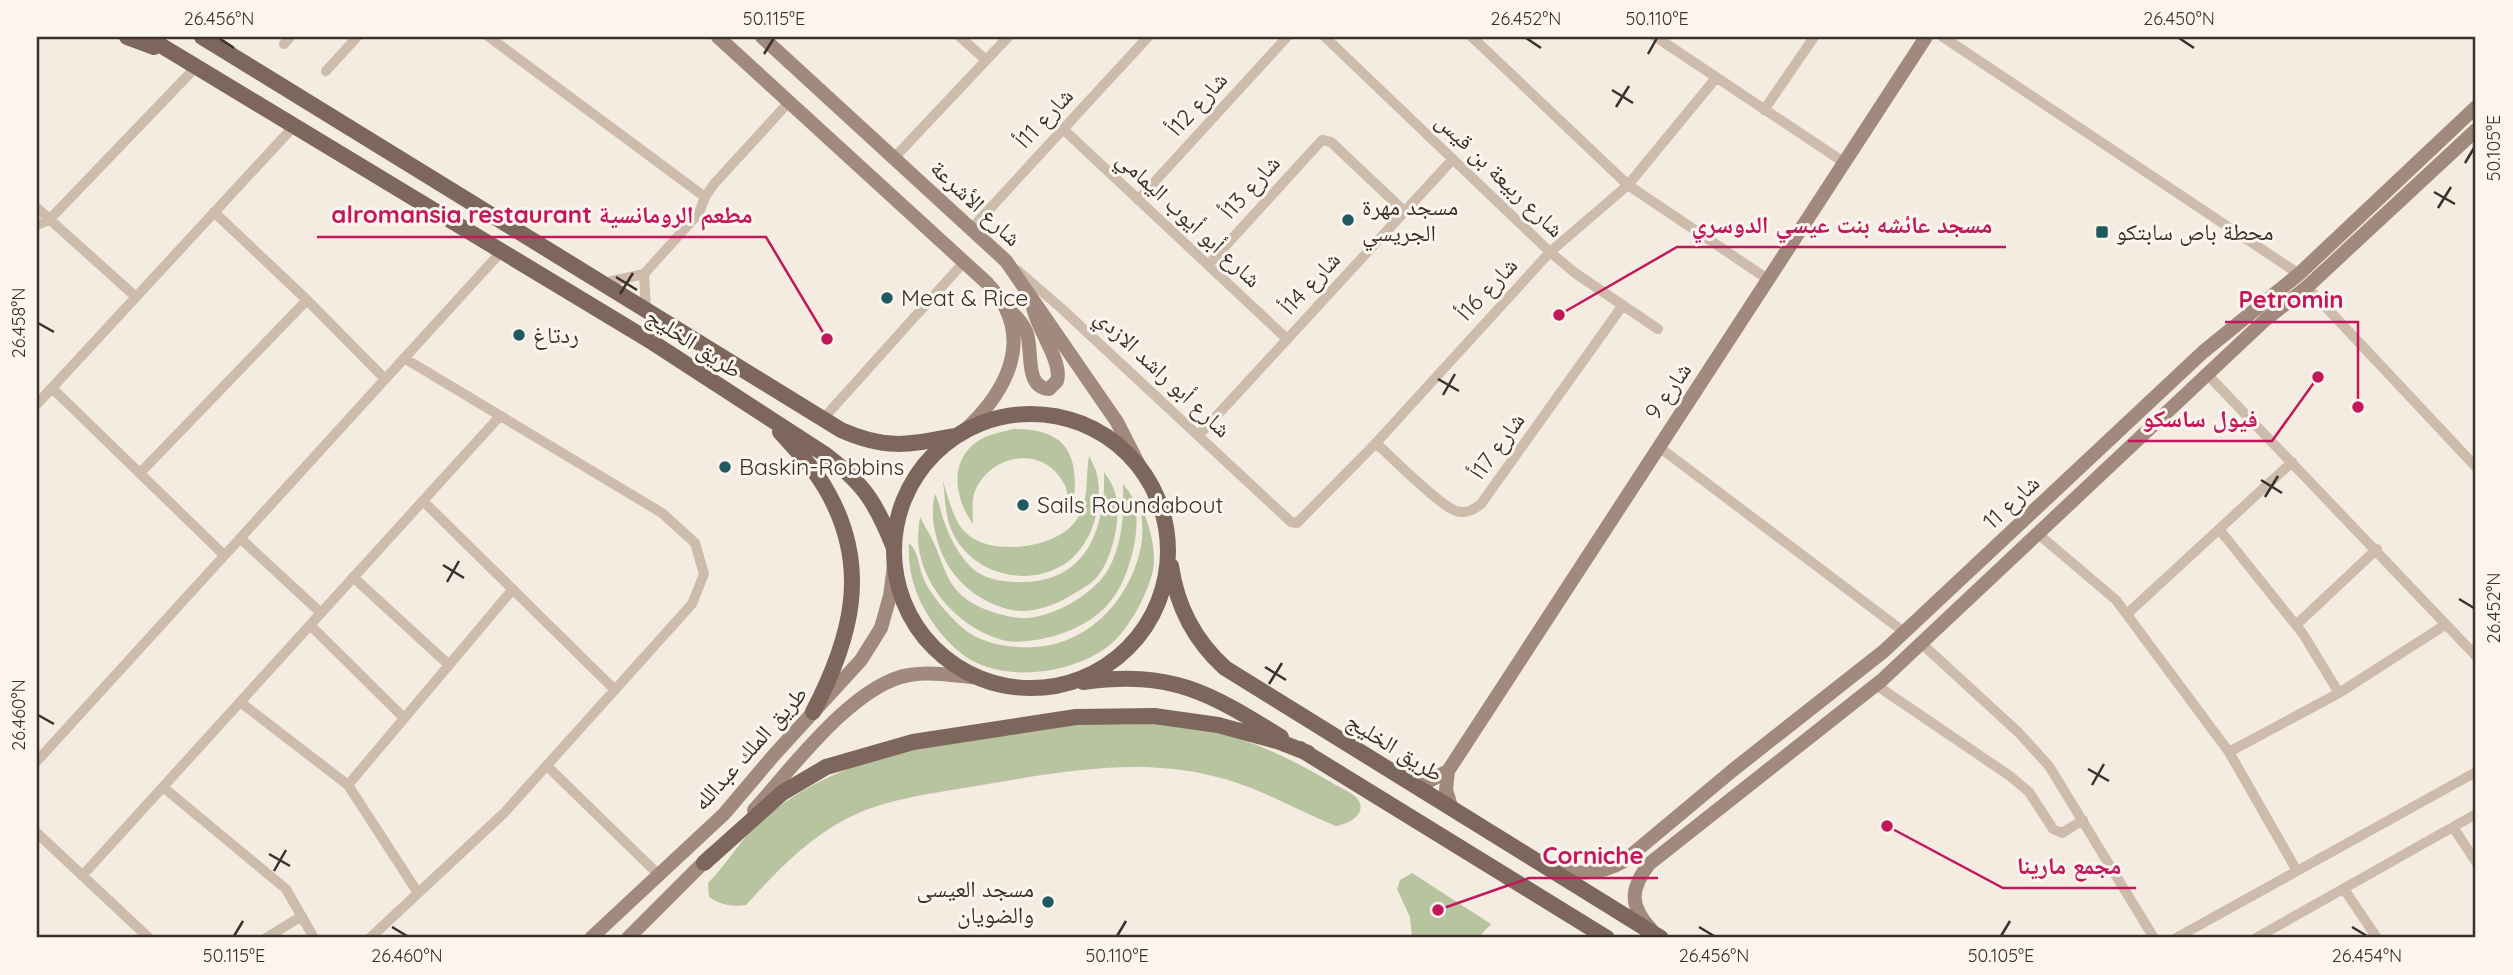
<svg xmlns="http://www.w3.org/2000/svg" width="2513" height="975" font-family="Quicksand,'Noto Naskh Arabic',sans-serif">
<rect width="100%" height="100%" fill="#f4ebe1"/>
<path fill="#b8c4a0" d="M1014 429C1069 429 1080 457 1073 507L1068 509C1068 500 1068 489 1063 482 1042 444 990 455 975 491 971 501 973 513 973 524 955 499 948 461 978 441 988 434 1002 432 1014 429Z
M1089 456C1092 462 1096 469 1097 475 1104 506 1091 548 1063 565 1024 589 968 572 951 529 945 514 945 497 943 481 948 497 953 519 964 531 988 558 1059 549 1077 519 1090 500 1085 477 1089 456Z
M1104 472C1116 488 1119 501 1117 522 1115 539 1109 563 1097 577 1092 583 1082 589 1075 593 1061 602 1043 610 1025 611 993 611 961 589 946 562 936 542 929 517 935 494 940 504 941 514 945 524 950 538 959 555 969 565 982 579 1001 582 1019 582 1085 584 1106 530 1104 472Z
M1123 484C1126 488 1130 492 1132 497 1140 511 1136 540 1132 555 1127 572 1121 589 1109 603 1095 620 1071 632 1050 637 1038 640 1020 643 1007 641 961 631 920 586 918 539 918 532 919 524 920 517 924 525 929 533 933 541 945 566 945 586 972 603 985 611 1009 618 1024 618 1053 618 1096 593 1109 568 1123 542 1124 512 1123 484Z
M1140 503C1148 522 1157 548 1153 570 1148 592 1134 619 1119 636 1086 673 1008 685 966 657 955 649 944 638 936 627 917 602 907 574 909 543 919 552 918 565 923 577 929 594 955 624 971 634 989 645 1012 648 1033 647 1087 645 1128 602 1140 551 1144 535 1142 518 1140 503Z
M1084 722C1128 723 1174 720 1217 732 1259 743 1297 762 1334 784 1341 788 1352 793 1357 798 1369 814 1348 824 1336 826 1296 810 1257 786 1213 776 1132 756 1050 774 970 787 929 794 884 799 846 819 806 840 776 872 746 905 731 907 722 905 709 897L708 883C727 864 740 840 760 822 849 743 972 740 1084 722Z
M1412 873 1491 924 1478 938H1412L1410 917 1397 889 1400 880Z"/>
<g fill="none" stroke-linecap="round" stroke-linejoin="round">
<path stroke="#cdbbac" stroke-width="10" d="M489 37 705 197 714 184 789 102
M960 37 986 60
M1325 37 1550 252 1575 273 1658 329
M1472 37 1628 185 1769 280
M1656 37 1845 163
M1943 37 2299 274
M284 44 290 37
M326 71 357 37
M1764 110 1814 37
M1063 129 1287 339
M894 158 1008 37
M1138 200 1287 37
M37 208 136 297
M214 212 307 300 385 379
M37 225 49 220 196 67
M971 229 1148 37
M1208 265 1322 140 1331 142 1404 211
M1017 270 1061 308 1291 522 1297 523 1376 443 1550 252 1628 185 1716 78
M644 274 646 309
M603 283 644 274 699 213 705 197
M2307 287 2476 467
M2207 374 2476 656
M52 388 224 555
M37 404 295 125
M822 420 964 262
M1199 435 1453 159
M1376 443C1391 457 1440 506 1456 511 1466 514 1473 510 1481 504L1623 305
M1659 447 1904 632
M140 473 307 300
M423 501 615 690
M2219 529 2303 634 2339 693
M2037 533 2116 600 2229 752 2297 871
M240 538 321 613
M353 577 449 665
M2127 614 2292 462
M310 625 404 718
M2296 625 2377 549
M1921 643 2019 733 2049 766 2154 938
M1876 685 2010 776 2029 792 2053 829 2062 833 2083 820
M240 702 348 785 418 893
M2229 752 2339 693 2445 625
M37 761 502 251
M547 766 659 875
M348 785 513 589
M163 787 286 889 314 938
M2453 827 2476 862
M37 833 149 938
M82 876 500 416
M2344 889 2377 938
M266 938 302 916
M370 938 504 813 692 604 704 574 695 543 662 513 404 358
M2176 938 2476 772
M2256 938 2476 814"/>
<path stroke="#a18a7d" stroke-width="14" d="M718 37 987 283C993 290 1000 297 1004 305 1030 353 998 400 964 431
M762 37 1006 261 1117 422 1142 471
M1008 309C1015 315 1022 322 1026 331 1034 349 1023 387 1049 389L1057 381C1063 362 1037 329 1033 307
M1408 782 1429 781 1448 771
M1452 809 1446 790 1448 771 1926 37
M754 810C791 769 854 684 909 675 932 671 956 676 979 678
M1553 868C1578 875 1601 875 1624 861L1733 770 1884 651 2203 352 2299 274 2476 107
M1651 929C1629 906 1630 889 1649 864L1882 680 2265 320 2307 287 2476 130
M591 938 724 814 774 755 861 660 881 628 890 596 895 558
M628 938 711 855"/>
<path stroke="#7d675c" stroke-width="16" d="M127 37 154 47
M147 37 652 342 826 455C865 485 876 503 894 548
M202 37 841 430C886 450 908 445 955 436
M894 551a137 137 0 1 1 274 0a137 137 0 1 1-274 0Z
M780 432C797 451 815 469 827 491 871 568 851 639 813 712
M1171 566C1177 607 1194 640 1225 668L1661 938
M1083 682C1172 670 1208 692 1281 737
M1300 749 1607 938
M704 863 782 793 826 767 913 742 1076 717 1154 716 1218 725 1280 742 1308 753"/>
</g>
<path fill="none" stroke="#3b302b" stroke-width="2.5" d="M219 38 234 48M1526 38 1541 48M2179 38 2194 48M764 54 774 38M1648 54 1657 38M1612 90 1633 103M1616 107 1629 86M2465 163 2474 148M2434 192 2455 204M2438 208 2451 187M616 277 637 290M620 294 633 273M38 323 54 332M1438 379 1459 391M1443 395 1455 374M2261 480 2282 493M2265 497 2278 476M443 565 464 578M447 582 459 561M2459 599 2474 608M1265 667 1286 680M1269 684 1282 663M38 715 54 724M2088 769 2109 781M2092 785 2104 764M269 854 290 866M274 871 286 850M392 927 407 936M1699 927 1714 936M2352 927 2367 936M234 936 243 921M1117 936 1126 921M2001 936 2010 921"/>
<g fill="#1f5a5e" stroke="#fbf5ee" stroke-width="2.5">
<circle cx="1348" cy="220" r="7"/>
<rect x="2095" y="225" width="14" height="14" rx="3.5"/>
<circle cx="887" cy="298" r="7"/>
<circle cx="519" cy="335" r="7"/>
<circle cx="725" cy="467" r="7"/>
<circle cx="1023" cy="505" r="7"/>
<circle cx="1048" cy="902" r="7"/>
</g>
<g text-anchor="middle" stroke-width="6" stroke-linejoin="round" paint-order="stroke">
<g font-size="23" fill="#3b302b" stroke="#fbf5ee">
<text transform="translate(1197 104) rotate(-48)" y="8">شارع 12أ</text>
<text transform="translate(1044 118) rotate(-47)" y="8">شارع 11أ</text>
<text transform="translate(1500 175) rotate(44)" y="8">شارع ربيعة بن قيس</text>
<text transform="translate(1250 187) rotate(-48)" y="8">شارع 13أ</text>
<text transform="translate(976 203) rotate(43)" y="8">شارع الأشرعة</text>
<text transform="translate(1189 219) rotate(43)" y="8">شارع أبو أيوب اليمامي</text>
<text transform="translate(1310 283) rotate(-47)" y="8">شارع 14أ</text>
<text transform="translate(1487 289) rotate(-47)" y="8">شارع 16أ</text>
<text transform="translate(694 343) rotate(33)" y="8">طريق الخليج</text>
<text transform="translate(1163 373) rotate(43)" y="8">شارع أبو راشد الازدي</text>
<text transform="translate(1668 391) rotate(-56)" y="8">شارع 9</text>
<text transform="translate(1497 446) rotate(-54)" y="8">شارع 17أ</text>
<text transform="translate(2011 502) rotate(-43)" y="8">شارع 11</text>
<text transform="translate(1395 747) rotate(32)" y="8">طريق الخليج</text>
<text transform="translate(750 748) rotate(-48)" y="8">طريق الملك عبدالله</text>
</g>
<g font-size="23" fill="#3b302b" stroke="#fbf5ee" text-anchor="start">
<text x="1362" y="215">مسجد مهرة<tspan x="1362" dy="26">الجريسي</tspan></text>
<text x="2116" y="240">محطة باص سابتكو</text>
<text x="901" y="306">Meat &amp; Rice</text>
<text x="533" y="343">ردتاغ</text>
<text x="739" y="475">Baskin-Robbins</text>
<text x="1037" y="513">Sails Roundabout</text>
<text x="1034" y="897" text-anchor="end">مسجد العيسى<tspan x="1034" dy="26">والضويان</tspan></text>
</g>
</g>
<path fill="none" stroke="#c2185b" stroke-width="2.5" d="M827 339L766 237H317M1559 315L1677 247H2006M2358 407L2358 322H2225M2318 377L2272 441H2128M1438 910L1529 878H1658M1887 826L2003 888H2136"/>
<g fill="#c2185b" stroke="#fbf5ee" stroke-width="2.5">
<circle cx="827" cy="339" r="7"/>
<circle cx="1559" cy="315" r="7"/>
<circle cx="2358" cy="407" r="7"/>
<circle cx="2318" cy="377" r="7"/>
<circle cx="1438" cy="910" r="7"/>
<circle cx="1887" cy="826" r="7"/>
</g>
<g font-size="24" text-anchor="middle" font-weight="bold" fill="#c2185b" stroke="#fbf5ee" stroke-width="6" stroke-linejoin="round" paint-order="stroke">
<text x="542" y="223">alromansia restaurant مطعم الرومانسية</text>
<text x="1842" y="233">مسجد عائشه بنت عيسي الدوسري</text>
<text x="2291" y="308">Petromin</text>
<text x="2200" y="427">فيول ساسكو</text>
<text x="1593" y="864">Corniche</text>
<text x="2069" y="874">مجمع مارينا</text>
</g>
<rect width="2513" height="975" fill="none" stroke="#fbf5ee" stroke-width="77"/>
<rect x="38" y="38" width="2436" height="898" fill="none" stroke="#3b302b" stroke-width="2.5"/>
<g font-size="18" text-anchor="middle" fill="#3b302b">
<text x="219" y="25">26.456°N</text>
<text x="774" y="25">50.115°E</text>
<text x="1526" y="25">26.452°N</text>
<text x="1657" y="25">50.110°E</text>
<text x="2179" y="25">26.450°N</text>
<text transform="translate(2494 148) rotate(-90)" y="6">50.105°E</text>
<text transform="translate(19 323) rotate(-90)" y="6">26.458°N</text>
<text transform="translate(2494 608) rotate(-90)" y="6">26.452°N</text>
<text transform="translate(19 715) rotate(-90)" y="6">26.460°N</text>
<text x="234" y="962">50.115°E</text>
<text x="407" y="962">26.460°N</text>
<text x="1117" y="962">50.110°E</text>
<text x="1714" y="962">26.456°N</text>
<text x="2001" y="962">50.105°E</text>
<text x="2367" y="962">26.454°N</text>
</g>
</svg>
